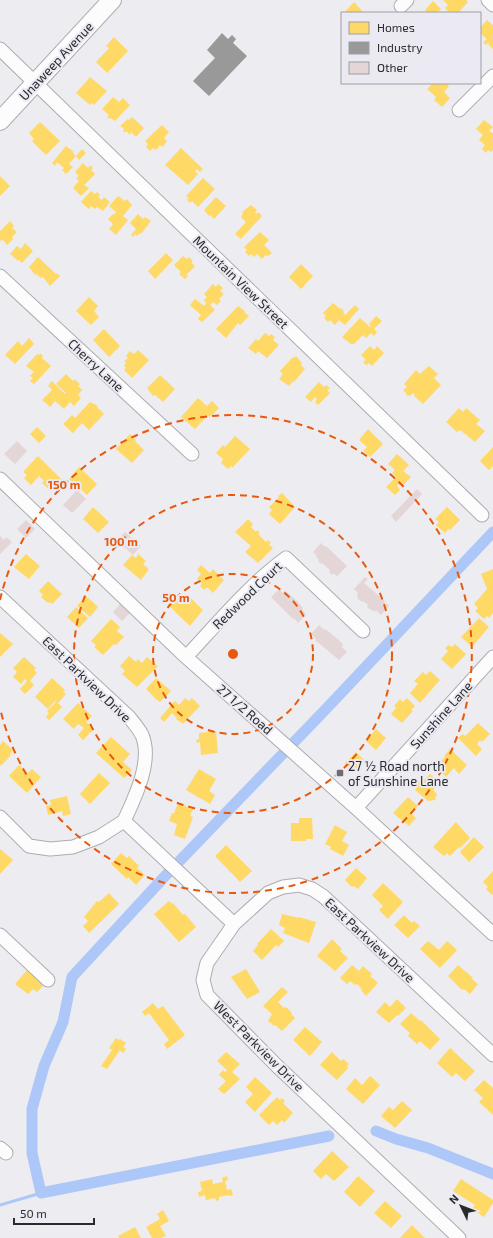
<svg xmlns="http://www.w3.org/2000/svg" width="493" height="1238" font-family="'Exo 2',sans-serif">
<rect width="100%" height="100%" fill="#ececf1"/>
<path fill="#ffd966" d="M443 0H466L468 2 458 13H450L445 8 448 5Z
M433 1 441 9 437 13H427L425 10Z
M354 2 364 13H344Z
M487 20 493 25V49L488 44 490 41 486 45 483 42 487 39 480 33V28Z
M114 37 128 51 107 73 96 62 109 48 106 46Z
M90 77 107 91 94 105 92 103 90 105 76 93Z
M433 83H446L449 86 444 92 450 98 442 107 434 100 436 97 427 89Z
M113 97 119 102 123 98 130 105 115 121 111 118 110 119 107 117 109 115 102 109Z
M132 117 144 128 136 137 131 132 130 135 126 131 125 133 123 131 124 129 120 126 128 119 129 120Z
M484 120 493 127 489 131 493 133V150L491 152 488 150 486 153 482 149 485 145 479 140 483 135 476 129Z
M40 122 60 141 46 155 32 141 34 139 29 133Z
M162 125 169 132 164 138 167 141 163 147 160 145 156 150 153 148 150 151 146 147 148 144 145 141Z
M66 146 74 152 73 153 76 156 82 149 86 153 79 160 76 156 69 164 73 167 66 174 62 170 64 168 57 162 55 166 52 163Z
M181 148 203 169 200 172 197 169 195 171 198 174 188 185 165 165Z
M83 163 88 168 90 165 93 168 91 170 95 174 84 185 89 188 81 196 73 188 79 181 76 178 79 176 75 172Z
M0 176 10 186 0 196Z
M203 178 215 189 198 207 192 201 190 203 187 200 189 198 186 196Z
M91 191 95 194 97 192 100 195 98 197 102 200 104 197 110 202 103 211 97 207 95 209 91 206 89 209 81 202Z
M118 196 125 201 127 199 132 205 123 216 128 220 116 235 109 229 113 224 108 219 113 214 114 215 116 212 109 206Z
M216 197 226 206 214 219 210 215 209 216 204 210Z
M251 205 257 210 255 212 256 214 258 212 262 216 241 239 235 234 246 222 241 217 243 213 242 212Z
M138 214 143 219 145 217 151 221 141 234 140 233 137 236 135 234 133 237 131 235 136 229 130 223Z
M10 221 14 226 12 228 17 232 12 237 13 239 7 245 3 240 1 241 0 240V231Z
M260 232 269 240 264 245 272 253 268 256 266 255 262 259 257 254 254 257 251 254 249 256 245 252 247 250 244 247Z
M25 243 33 251 22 263 19 260 18 261 10 254 17 246 21 249Z
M166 253 173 260 155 279 148 271Z
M183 256 187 259 189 257 193 261 191 263 195 266 186 275 188 276 185 279 179 274 181 272 174 265Z
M38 257 56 274 57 273 60 276 50 286 43 277 41 278 36 274 35 275 29 267Z
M301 264 313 276 301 289 289 277Z
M213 284 216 287 218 284 223 288 220 291 224 294 219 299 221 301 217 305 213 302 210 305 215 310 202 322 198 319 201 315 190 305 195 299 204 306 206 303 204 300 207 297 204 294Z
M89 297 98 306 94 311 99 317 91 325 76 311Z
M333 303 340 309 341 308 344 311 343 312 345 315 355 305 359 309 345 325 339 320 335 325 330 320 328 322 324 318 326 316 323 313Z
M238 306 245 311 244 312 249 316 240 325 238 323 226 338 216 329Z
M376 316 382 321 374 329 377 332 374 336 371 333 366 338 363 335 354 344H351L342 337 360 318 370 327 371 326 369 324Z
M104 329 120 346 109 357 93 340Z
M265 333 269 336 271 334 275 337 273 340 279 345 267 358 258 351 256 354 248 348 256 339 258 341Z
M29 338 34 344 15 364 5 355 18 341 22 346Z
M370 346 374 350 377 346 384 353 372 366 369 363 366 365 363 362 366 360 361 355Z
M138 350 149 360 132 378 124 370 126 368 124 366 126 363 124 361 128 358 126 356 130 351 134 354Z
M40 353 43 356 42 358 51 366 34 384 30 381 33 378 30 376 34 372 26 366 37 354 39 355Z
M296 356 302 363 301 365 305 369 294 382 293 381 289 386 279 379 283 374 280 371 293 357 294 358Z
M429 366 438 374 434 378 441 385 423 404 414 396 415 395 413 393 410 396 406 395 407 394 403 390 407 387 404 384 416 370 420 374Z
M66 374 73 381 74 379 80 384 78 386 82 390 78 395 81 398 74 406 70 402 64 409 55 401 50 407 42 400 52 390 48 386 52 381 65 394 66 393 56 384Z
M160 375 175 389 163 402 155 395 153 396 147 388Z
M319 382 324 387 326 385 330 388 327 390 330 393 318 405 315 402 317 399 315 397 311 402 305 397Z
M198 398 207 406 212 401 219 408 210 417 208 415 195 429 181 417Z
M90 402 98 406 97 407 104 414 89 430 82 423 73 433 63 424 72 415 75 418Z
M459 408 463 412 466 408 480 420 476 424 485 431 475 442 460 430 457 432 446 422Z
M37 427 46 436 39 443 30 434Z
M368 429 383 444 370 457 363 451 367 447 359 440Z
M130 434 136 440 135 441 144 450 132 463 116 449Z
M235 436 250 449 232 468 231 466 228 469 221 463 223 459 216 453 223 445 225 447Z
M493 447V466L489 470 480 461Z
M397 454 409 465 403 471 411 477 402 486 399 484 397 486 400 490 395 495 386 487 396 477 392 473 395 470 388 464Z
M38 456 62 480 51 491 42 483 44 481 39 476 31 485 24 478 27 475 23 472Z
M79 467 97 484 87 495 69 479Z
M282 493 295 507 280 524 269 514 272 510 269 507 279 497 278 496Z
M93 507 109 522 98 533 83 519Z
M447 507 460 520 450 530 448 529 445 533 436 525 439 522 435 519Z
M248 519 253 524 251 527 256 532 257 530 260 533 258 534 266 542 268 540 271 543 269 545 273 548 258 563 245 552 251 546 235 532Z
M26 554 40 566 29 579 14 567Z
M138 554 146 561 143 564 149 569 141 580 123 565 132 555 136 558Z
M201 565 210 573 213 569 224 580 213 593 207 587 204 590 200 586 202 583 197 579 201 574 197 570Z
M493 569V613L489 618 487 616 484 619 475 611 478 608 474 604 487 589 481 574Z
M48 581 62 594 52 604 50 602 48 603 41 597 43 595 39 591Z
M178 594 184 599 188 595 203 610 190 626 168 605Z
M86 596 98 607 90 617 77 606Z
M76 607 88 618 79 628 67 617Z
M479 618 489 627 472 647 461 637Z
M111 619 120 627 117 631 124 637 116 645 114 644 103 655 94 647 96 645 91 641Z
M0 633 13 644 0 657Z
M455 644 466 654 452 669 441 659 448 651 445 648 449 645 452 647Z
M129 656 136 662 138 659 142 663 147 657 158 666 137 687 122 674 125 671 120 666Z
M24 657 36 668 34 670 37 673 30 681 34 685 25 694 20 689 27 681 25 679 21 684 13 677 17 672 13 668Z
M430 671 440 680 420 703 410 693 418 684 414 681 423 672 426 675Z
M52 678 65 690 63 692 66 694 58 703 62 707 49 720 46 717 49 713 47 711 56 702 55 701 48 709 35 697Z
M156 678 171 691 160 702 154 698H155L146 689Z
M185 698 189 701 192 698 200 706 183 724 176 719 177 718 172 713 164 722 160 718 173 703 175 701 179 705Z
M407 698 415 706 411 710 413 711 402 723 391 714 396 708 394 706 400 699 403 702Z
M78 703 92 716 86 722 94 729 83 740 78 735 84 728 78 724 74 729 63 719Z
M478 723 490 734 482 742 480 740 477 744 482 749 476 756 458 738 463 734 465 736Z
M376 729 386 738 376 750 366 741Z
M216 731 218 753 201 755 200 742 197 743 196 740 199 739V733Z
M111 737 130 754 123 762 132 770 124 778 96 753Z
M3 741 13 750 10 754 11 755 1 766 0 764V745Z
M450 749 467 765 459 774 454 768 446 777 436 767 445 757 444 756Z
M356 752 365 761 354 772 345 763Z
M19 765 28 773 32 769 41 777 27 793 9 776Z
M199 769 216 779 209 791 215 795 210 804 186 790Z
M99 773 110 783 90 804 80 794Z
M430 774 440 783 433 790 437 794 435 800 428 801 415 790 418 786 416 784 420 780 422 782Z
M67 796 71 814 63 816 62 811 48 815 46 806 51 805 50 800Z
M408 797 418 806 411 813 416 818 409 826 393 813Z
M178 803 193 809 190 816 193 817 185 839 174 835 177 824 169 821 172 813H174Z
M299 818H312L313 839H306V841H291V823H299Z
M456 822 470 838 460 848 459 847 450 856 447 853 444 856 433 847Z
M335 825 347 832 342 841 349 845 343 856 330 849 331 847 325 844Z
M474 837 484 847 469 862 460 852Z
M226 845 252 871 240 882 215 856Z
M0 849 13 860 0 874Z
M121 853 127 858 129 856 139 866 137 868 145 875 136 885 128 877 127 879 111 864Z
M356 868 367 878 358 889 354 886 352 887 345 880Z
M493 871V894L492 895 486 889 488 887 483 882Z
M383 883 403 902 388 919 379 910 383 906 372 895Z
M109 893 119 904 89 933 83 926 88 921 84 917 97 901 99 902Z
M169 901 172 904 173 903 183 915 185 914 196 927 179 942 154 914Z
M282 914 299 918V917L316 922 309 943 283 933 285 928 279 925Z
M404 915 412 923 414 921 420 926 408 938 394 925Z
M271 929 284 941 278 947 276 945 262 960 253 951 258 945 257 944Z
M332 939 342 949 340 951 348 958 335 971 317 956Z
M428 941 439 950 447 941 457 950 440 968 420 949Z
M352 965 359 971 363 966 372 974 370 976 378 983 366 996 361 990 362 989 357 984 355 985 350 981 347 984 340 978Z
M458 965 473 978 472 979 478 984 470 994 464 989 462 990 448 976Z
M246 969 260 992 247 999 231 977Z
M27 970 44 985 37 992 33 989 28 994 15 984Z
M282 987 288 992 278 1002 284 1008 286 1007 292 1013 291 1014 295 1018 282 1031 275 1025 274 1026 271 1023 272 1022 270 1023 268 1021 272 1014 263 1006Z
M397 999 406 1008 398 1016 397 1015 389 1023 376 1012 385 1002 390 1007Z
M153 1003 158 1009 163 1006 185 1035 167 1049 164 1044 169 1040 149 1013 145 1016 142 1012Z
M411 1013 420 1021 421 1020 440 1039 430 1050 420 1041 417 1044 408 1036 410 1033 400 1024Z
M305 1027 322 1042 310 1056 293 1040Z
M116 1038 119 1040 120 1039 126 1043 123 1047 126 1049 123 1053 120 1050 107 1069 101 1066 112 1050 109 1048Z
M450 1048 475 1071 465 1081 456 1073 452 1077 437 1063Z
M226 1052 240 1064 232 1072 240 1079 224 1094 218 1089 226 1081 219 1075 223 1070 225 1072 227 1070 217 1061Z
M332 1052 341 1061 343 1059 349 1064 347 1066 348 1068 337 1080 320 1065Z
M370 1076 380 1085 363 1104 346 1089 355 1078 362 1085Z
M255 1077 272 1093 255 1112 245 1102 253 1094 246 1087Z
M484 1080 493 1088V1115L479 1102 483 1098 474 1090Z
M277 1097 280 1100 282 1098 285 1101 283 1103 293 1113 284 1123 282 1120 277 1125 273 1121 269 1125 259 1115Z
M402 1101 412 1110 395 1128 381 1116 389 1107 393 1110Z
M332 1151 349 1167 334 1181 326 1174 321 1179 313 1171Z
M227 1176 228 1180 225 1181 227 1190 231 1189 233 1195 229 1196V1195L219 1197V1200L216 1201 215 1198 206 1200 205 1195 199 1197 198 1192 202 1191 200 1182 212 1179 213 1184 223 1182 222 1178Z
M358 1176 375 1191 360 1207 344 1192Z
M461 1179 493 1200V1203L484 1217 472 1209 475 1205 453 1191Z
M385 1201 402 1216 391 1228 374 1213Z
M163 1210 169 1221 160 1226 166 1236 161 1238H152L146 1227 160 1219 157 1214Z
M412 1225 425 1238H400Z
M135 1227 141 1238H119L118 1236Z"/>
<path fill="#999" d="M222 33 228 39 232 35 236 39 233 43 247 56 209 96 193 81 215 58 207 50Z"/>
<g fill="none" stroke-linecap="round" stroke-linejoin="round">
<path stroke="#aec7f9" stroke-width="3" d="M0 1205 41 1193"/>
<path stroke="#aec7f9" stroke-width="11" d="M376 1131 396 1139 428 1148 493 1174
M329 1136 41 1193 32 1153V1109L44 1066 63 1022 72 977 167 874 325 710 493 532"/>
</g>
<path fill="#e4d6d6" d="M17 441 27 451 15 464 4 454Z
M417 489 422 494 396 522 391 516Z
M77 490 86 499 72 513 63 505Z
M26 520 35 529 26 538 17 529Z
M125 532 141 546 133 555 117 541Z
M0 536 4 540 6 537 12 542 0 554Z
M321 543 325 547 326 546 347 566 337 576 333 573 332 575 329 572 330 570 322 563 321 564 318 561 319 560 316 557 317 556 313 552Z
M365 577 368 579 364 583 385 601 384 602 389 606 381 615 376 610 375 612 373 610 372 611 367 607 368 605 363 601 362 602 357 598 358 597 357 595 358 593 354 589Z
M279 589 283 593 285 591 288 593 298 602 303 608 302 610 306 614 298 623 294 618 293 619 271 597Z
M120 604 130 613 122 621 113 612Z
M319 625 324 630 325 629 328 631 341 642 343 645 342 647 347 652 339 660 315 640 316 639 311 634Z"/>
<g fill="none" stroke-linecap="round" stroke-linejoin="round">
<g stroke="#adadb1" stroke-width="15">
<path id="street" d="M488 0 493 5
M401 6 407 0
M0 49 482 515
M459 110 493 76
M0 276 192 454
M0 479 186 657 356 808 493 934
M0 597 129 717C133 722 139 729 142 735 153 761 135 797 124 821
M186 657C216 625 250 584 286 558L363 631
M356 808 493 657
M0 817 29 846 50 849 73 847 99 837 124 821
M124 821 234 924
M0 935 48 980
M0 1148 6 1153
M459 1238 277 1066 207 995 203 980 207 963 234 924 268 893 283 887 299 885 312 889 323 896 493 1055"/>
</g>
<g stroke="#adadb1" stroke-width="20">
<path id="secondary" d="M0 121 112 0"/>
</g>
<use href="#street" stroke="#fcfcfd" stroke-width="13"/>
<use href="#secondary" stroke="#fcfcfd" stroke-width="18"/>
</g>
<g fill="none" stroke="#e8590c" stroke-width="2" stroke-dasharray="7 5">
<circle cx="233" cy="654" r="80"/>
<circle cx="233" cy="654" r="159"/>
<path d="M0 600A239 239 0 1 1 0 708"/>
</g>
<rect fill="#6e6e72" stroke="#ebeaf3" stroke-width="1.5" x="336" y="769" width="8" height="8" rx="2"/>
<g text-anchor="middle" stroke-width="4" stroke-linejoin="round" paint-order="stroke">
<g font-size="13" fill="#2a2a2d" stroke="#ebeaf3">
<text transform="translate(56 61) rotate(-47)" y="5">Unaweep Avenue</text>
<text transform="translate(241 282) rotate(44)" y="5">Mountain View Street</text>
<text transform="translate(96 365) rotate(43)" y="5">Cherry Lane</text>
<text transform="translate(247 595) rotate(-44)" y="5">Redwood Court</text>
<text transform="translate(87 679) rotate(44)" y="5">East Parkview Drive</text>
<text transform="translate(245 709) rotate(41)" y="5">27 1/2 Road</text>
<text transform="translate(441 715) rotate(-48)" y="5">Sunshine Lane</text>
<text transform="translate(370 940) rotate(43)" y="5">East Parkview Drive</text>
<text transform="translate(259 1046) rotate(45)" y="5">West Parkview Drive</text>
</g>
<g font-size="13" fill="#2a2a2d" stroke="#ebeaf3" text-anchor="start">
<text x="348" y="771">27 ½ Road north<tspan x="348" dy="15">of Sunshine Lane</tspan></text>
</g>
</g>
<circle cx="233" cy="654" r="6" fill="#e8590c" stroke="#ebeaf3" stroke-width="2"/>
<g font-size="12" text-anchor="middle" font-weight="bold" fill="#e8590c" stroke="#ebeaf3" stroke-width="4" stroke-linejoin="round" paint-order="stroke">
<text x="64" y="489">150 m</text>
<text x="121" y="546">100 m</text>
<text x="176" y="602">50 m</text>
</g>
<rect x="341" y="12" width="140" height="72" fill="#ebeaf3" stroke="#9e9da4"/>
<rect x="349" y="22" width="20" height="12" fill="#ffd966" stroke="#9e9da4"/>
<text x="377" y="32" font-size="12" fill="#2a2a2d">Homes</text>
<rect x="349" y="42" width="20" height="12" fill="#999999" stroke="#9e9da4"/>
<text x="377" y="52" font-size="12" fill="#2a2a2d">Industry</text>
<rect x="349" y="62" width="20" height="12" fill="#e4d6d6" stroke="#9e9da4"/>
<text x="377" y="72" font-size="12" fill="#2a2a2d">Other</text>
<g transform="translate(461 1206) rotate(313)" stroke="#ebeaf3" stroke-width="3" paint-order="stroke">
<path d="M0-3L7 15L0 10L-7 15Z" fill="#2a2a2d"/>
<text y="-6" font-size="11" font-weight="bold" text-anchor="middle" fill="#2a2a2d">N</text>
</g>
<path d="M14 1218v6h80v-6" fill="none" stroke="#2a2a2d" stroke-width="2"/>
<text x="20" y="1218" font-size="12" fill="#2a2a2d" stroke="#ebeaf3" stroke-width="3" paint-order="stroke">50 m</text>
</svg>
